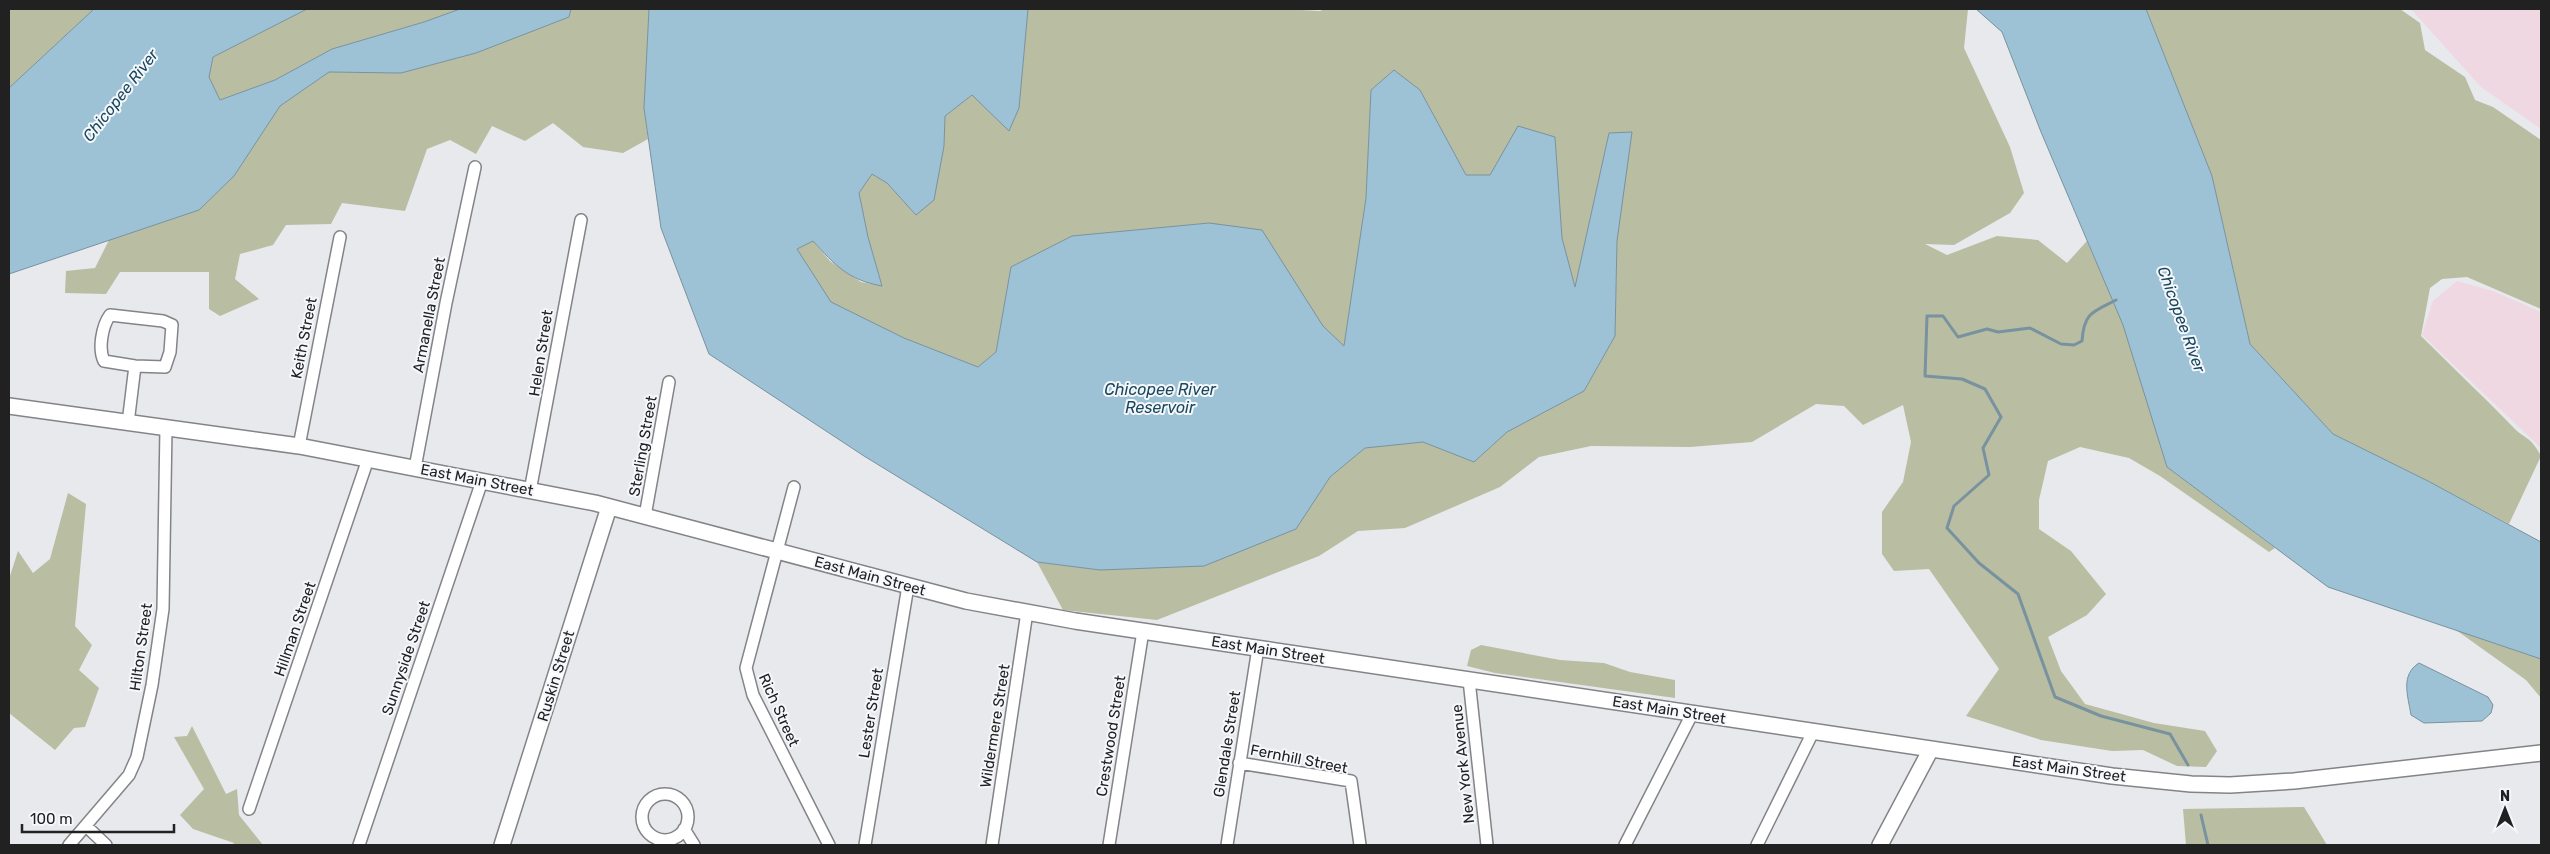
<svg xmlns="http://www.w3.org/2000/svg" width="2550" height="854" font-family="Rubik,sans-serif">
<rect width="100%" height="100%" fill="#e8e9ed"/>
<path fill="#f0d8e2" d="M2411 9H2541V129L2481 87Z
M2457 281 2493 291 2541 312V448L2422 335 2433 301Z"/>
<path fill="#b9bda2" d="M9 9H94L9 88Z
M307 9H460L424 22 332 49 275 80 220 100 209 77 213 57Z
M571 9H649L644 108 648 139 623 153 583 147 553 123 525 141 492 126 476 154 450 140 427 149 405 211 342 203 331 224 286 225 273 245 240 254 235 279 259 299 220 316 209 309V272H120L106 294 65 293 66 271 95 268 109 240 199 210 234 176 280 106 329 72 401 73 476 53 569 17Z
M1028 9H1283L1320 11 1325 9H1968L1964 48 2010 147 2024 193 2010 213 1954 245 1925 244 1947 255 1997 236 2038 240 2067 263 2087 241 2124 325 2167 467 2275 548 2269 552 2160 476 2129 458 2080 447 2048 461 2039 500V529L2071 551 2106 594 2087 615 2048 637 2061 671 2085 704 2154 723 2205 731 2217 751 2206 767 2177 766 2143 750 2112 751 2041 740 1966 716 1999 669 1929 569 1894 571 1882 554V512L1903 482 1911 442 1903 405 1863 425 1844 406 1816 404 1752 442 1690 447 1591 446 1539 457 1500 487 1405 528 1358 531 1319 556 1157 620 1063 610 1037 562 1100 570 1296 529 1330 477 1365 448 1423 442 1474 462 1507 432 1584 391 1615 336 1617 241 1609 133 1575 288 1562 238 1555 137 1518 127 1490 175H1466L1420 90 1394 70 1371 90 1366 198 1344 347 1209 223 1072 236 1011 267 996 352 978 367 904 338 830 302 797 249 813 241 830 261 861 282 882 286 868 237 859 193 872 174 887 183 916 215 933 200 944 146 945 116 972 95 1009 130 1019 108Z
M2146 9H2400L2420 23 2425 50 2465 77 2475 100 2493 107 2541 140V309L2467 277 2442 279 2430 288 2421 336C2451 366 2482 395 2512 426 2525 440 2530 435 2541 456L2509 524 2428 481 2333 434 2250 344 2212 176Z
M68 493 86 504 75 626 92 645 79 670 99 688 85 727 74 728 55 750 9 713V579L18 551 33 573 50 559Z
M2456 630 2541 659V698L2526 680Z
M1481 645 1560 660 1604 663 1630 672 1675 680V698L1495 673 1467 666 1471 650Z
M192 726 226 794 237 789 239 815 263 845H233L234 843 193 829 180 815 204 789 174 737 187 736Z
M2304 807 2327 845H2186L2183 809Z"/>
<path fill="#9dc2d5" stroke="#78929f" d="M94 9H307L213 57 209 77 220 100 275 80 332 49 424 22 460 9H571L569 17 476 53 401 73 329 72 280 106 234 176 199 210 9 274V88Z
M649 9H1028L1019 108 1009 131 972 95 945 116 944 146 934 200 916 215 887 183 872 174 859 193 868 237 882 286C848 280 835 265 813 241L797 249 831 302 904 338 978 367 996 352 1011 267 1072 236 1209 223 1262 230 1323 326 1344 346 1366 198 1371 90 1394 70 1420 90 1466 175H1490L1518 126 1555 137 1562 238 1575 287 1609 133 1632 132 1617 241 1615 336 1584 391 1507 432 1474 462 1423 442 1365 448 1330 477 1296 529 1204 566 1100 570 1037 562 864 456 709 354 661 228 644 108Z
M1976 9H2146L2212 176 2250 344 2333 434 2428 481 2541 542V659L2328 587 2167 467 2123 325 2041 132 2002 32Z
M2419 663 2488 697 2493 705 2491 713 2482 721 2424 723 2411 715C2408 696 2400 675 2419 663Z"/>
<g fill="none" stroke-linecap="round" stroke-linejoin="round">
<path stroke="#78929f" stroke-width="3" d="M2116 300C2093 312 2084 312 2082 341L2074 345 2061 344 2030 328 1998 332 1987 329 1958 337 1943 316H1927L1925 376 1962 379 1985 389 2001 417 1983 448 1989 475 1954 506 1947 528 1979 563 2018 594 2055 697 2101 716 2170 734 2188 765
M2201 815 2208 845"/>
<g stroke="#838487" stroke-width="14">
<path id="street" d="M110 315 163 321 172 325 170 352 165 367 135 366 104 361C98 349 102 326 110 315Z
M128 423 135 366
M299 446 340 237
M415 468 446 303 475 167
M794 487 746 668 753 695 829 845
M530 491 581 220
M645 516 669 382
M1469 680 1487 845
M1239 763 1351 781 1360 845
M642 817a23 23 0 1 1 46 0a23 23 0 1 1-46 0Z
M249 809 368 459
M86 826 106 845
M684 829 694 845
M69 845 129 775 137 757 152 685 163 609 166 428
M359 845 482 481
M865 845 908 586
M992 845 1027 612
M1109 845 1143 631
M1227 845 1258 648
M1625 845 1692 714
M1757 845 1813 732"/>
</g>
<g stroke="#838487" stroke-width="18">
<path id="secondary" d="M9 406 299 446 595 503 966 601 1075 621 2112 776 2191 784 2230 785 2294 781 2541 753
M502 845 609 507
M1880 845 1931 749"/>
</g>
<use href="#street" stroke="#fff" stroke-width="11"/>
<use href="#secondary" stroke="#fff" stroke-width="15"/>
</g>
<g text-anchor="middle" stroke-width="4" stroke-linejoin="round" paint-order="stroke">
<g font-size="15" fill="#212122" stroke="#f6f7fa">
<text transform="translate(429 315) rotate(-79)" y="5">Armanella Street</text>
<text transform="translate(304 338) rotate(-79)" y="5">Keith Street</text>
<text transform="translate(541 353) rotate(-81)" y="5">Helen Street</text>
<text transform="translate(643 446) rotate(-80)" y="5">Sterling Street</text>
<text transform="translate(477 480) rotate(11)" y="5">East Main Street</text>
<text transform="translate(870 576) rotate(15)" y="5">East Main Street</text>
<text transform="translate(295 629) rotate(-71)" y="5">Hillman Street</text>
<text transform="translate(141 647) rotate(-82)" y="5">Hilton Street</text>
<text transform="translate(1268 650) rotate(9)" y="5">East Main Street</text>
<text transform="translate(406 658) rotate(-71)" y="5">Sunnyside Street</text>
<text transform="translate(556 676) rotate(-73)" y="5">Ruskin Street</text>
<text transform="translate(779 710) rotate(66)" y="5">Rich Street</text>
<text transform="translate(1669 710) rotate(9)" y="5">East Main Street</text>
<text transform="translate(871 713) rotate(-81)" y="5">Lester Street</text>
<text transform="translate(995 726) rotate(-81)" y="5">Wildermere Street</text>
<text transform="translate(1111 736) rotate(-81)" y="5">Crestwood Street</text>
<text transform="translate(1227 744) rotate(-81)" y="5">Glendale Street</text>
<text transform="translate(1299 759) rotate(11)" y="5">Fernhill Street</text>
<text transform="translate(1463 764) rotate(-96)" y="5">New York Avenue</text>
<text transform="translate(2069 769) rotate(8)" y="5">East Main Street</text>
</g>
<g font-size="16" font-style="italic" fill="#18485e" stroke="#f6f7fa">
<text transform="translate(120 95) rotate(-52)" y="6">Chicopee River</text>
<text transform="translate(2182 319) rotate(70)" y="6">Chicopee River</text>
<text x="1160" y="395">Chicopee River<tspan x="1160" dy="18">Reservoir</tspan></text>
</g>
</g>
<rect width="2550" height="854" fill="none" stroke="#212122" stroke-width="20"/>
<g transform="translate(2505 809)" stroke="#f6f7fa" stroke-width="4" paint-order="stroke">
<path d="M0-4L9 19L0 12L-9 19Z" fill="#212122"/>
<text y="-8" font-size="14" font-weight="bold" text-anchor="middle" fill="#212122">N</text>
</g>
<path d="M22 824v8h152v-8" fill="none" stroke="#212122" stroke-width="2.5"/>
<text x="30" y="824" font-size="15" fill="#212122" stroke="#f6f7fa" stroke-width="4" paint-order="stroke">100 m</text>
</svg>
